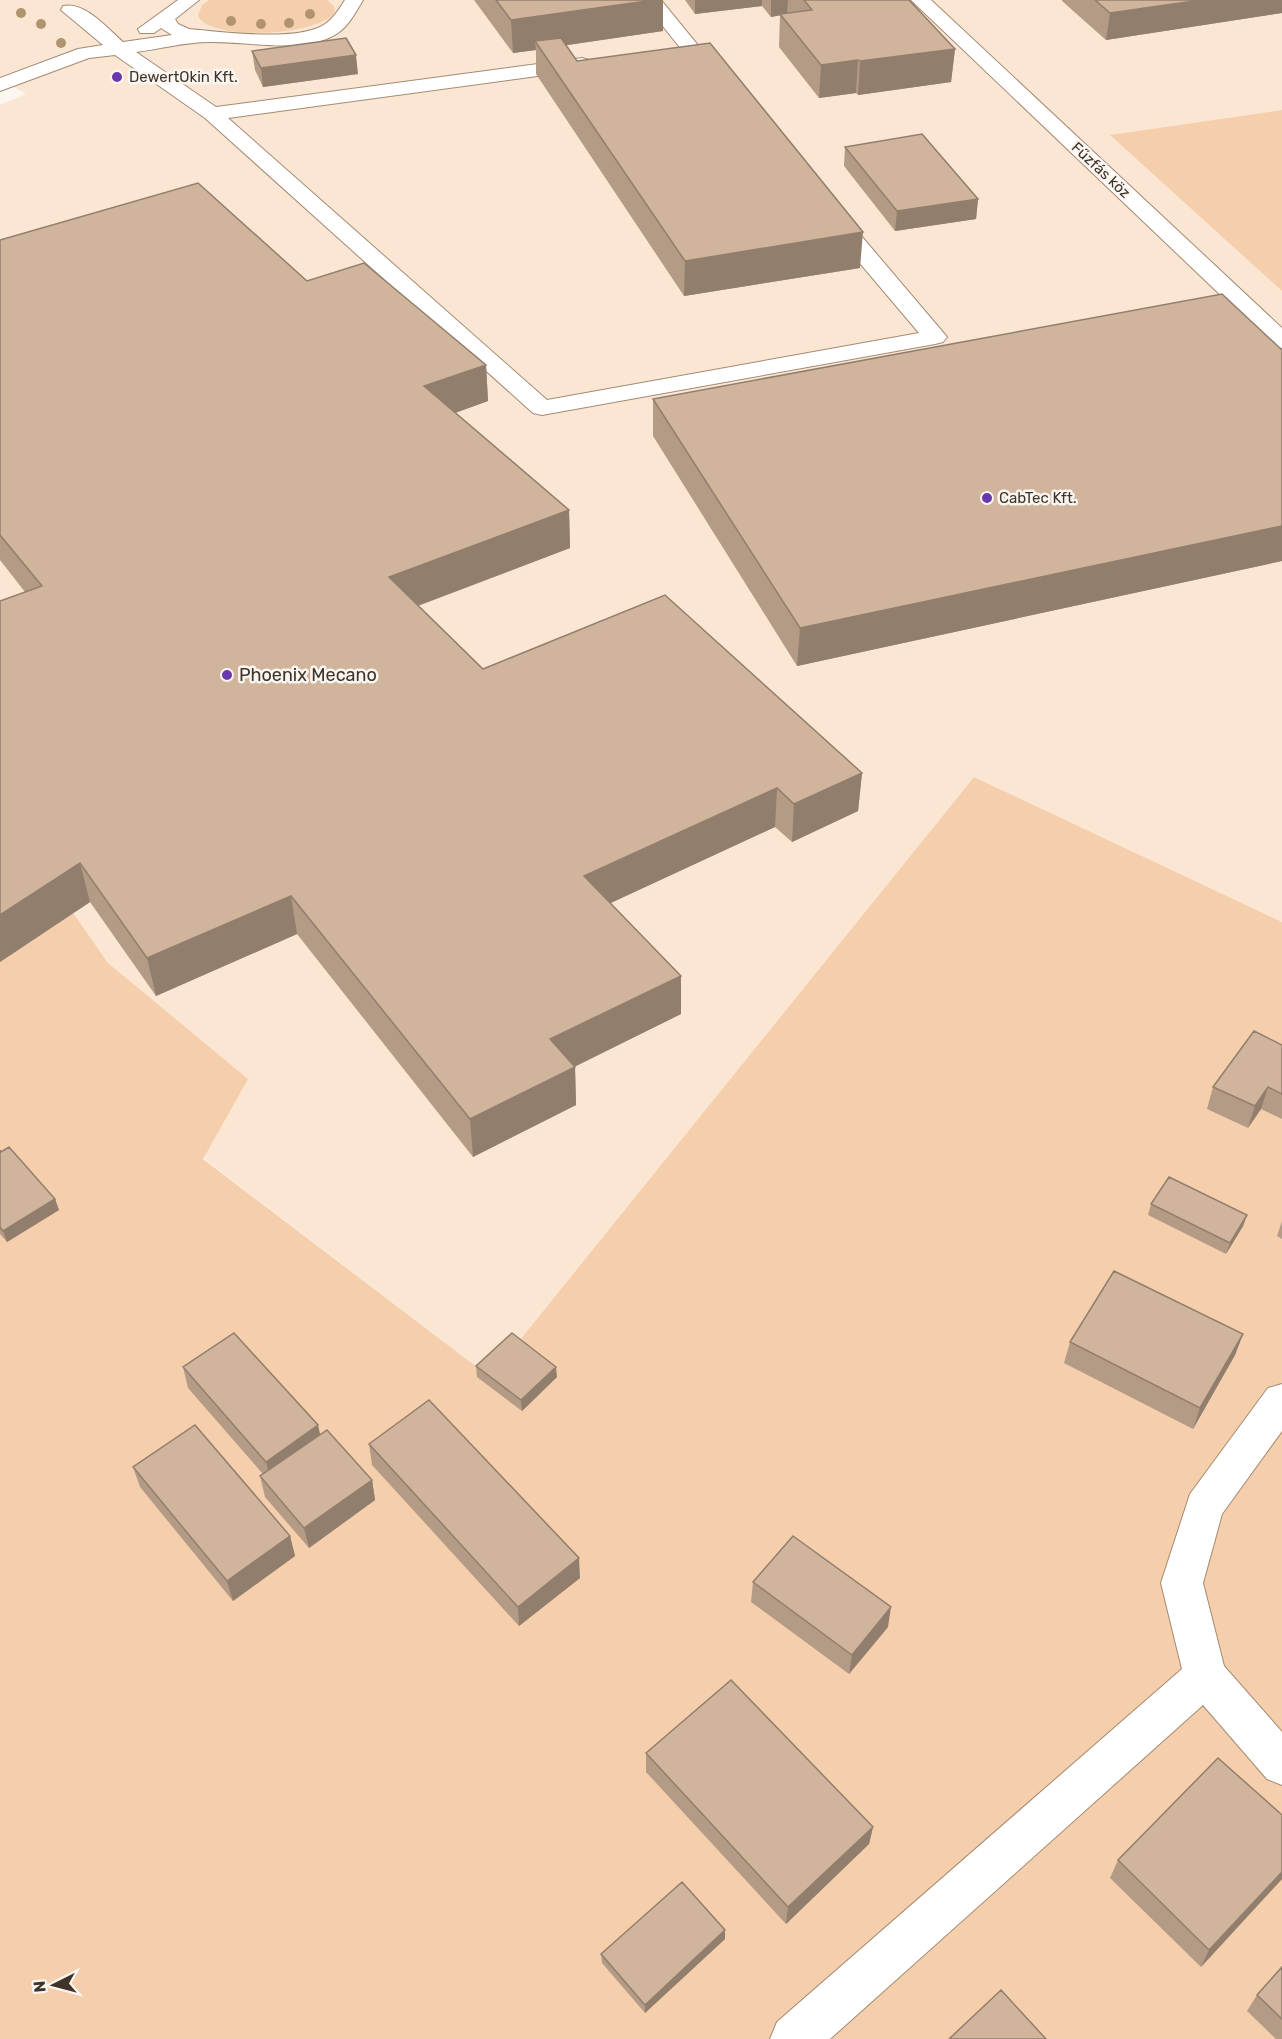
<svg xmlns="http://www.w3.org/2000/svg" width="1282" height="2039" font-family="Rubik,sans-serif">
<rect width="100%" height="100%" fill="#fcf6f1"/>
<path fill="#fae6d3" d="M0 0H1282V110L1111 135 1282 291V922L974 777 490 1377 203 1158 247 1079 108 963 0 808V105L26 94 0 78Z"/>
<path fill="#f5ceab" d="M209 0H327L334 6 335 12C318 37 210 41 198 16L202 5Z
M1282 110V291L1110 135Z
M974 777 1282 922V2039H0V808L108 963 248 1079 203 1159 490 1377Z"/>
<g fill="none" stroke-linecap="round" stroke-linejoin="round">
<g stroke="#a48a73" stroke-width="2">
<path id="minor" d="M178 0H199L175 19 178 24 189 29C222 32 290 41 320 27 331 22 338 11 345 0H363C356 12 349 25 338 33 306 55 246 41 210 42 185 42 160 49 136 52L216 107 582 58 589 60 592 64 589 68 582 70 228 118 547 400 919 333 825 222 822 217 825 212 833 211 841 212 947 337 943 342 935 344 542 415 533 413 205 118 115 55 89 58 0 91V78L78 49 103 45 61 10 63 6C85 1 108 29 123 42L172 35 161 28 154 33H140L138 29Z
M642 0H661L723 76 726 80 723 84H709Z
M911 0H931L1282 328V348L1274 346Z
M1282 1384V1431L1222 1514 1203 1583 1224 1666 1282 1732V1785L1267 1779 1203 1705 830 2039H770L777 2022 1182 1669 1161 1583 1190 1494 1268 1388Z"/>
</g>
<use href="#minor" fill="#fff" fill-rule="evenodd"/>
</g>
<g fill="#b0936f">
<circle cx="21" cy="13" r="5"/>
<circle cx="310" cy="14" r="5"/>
<circle cx="231" cy="21" r="5"/>
<circle cx="289" cy="23" r="5"/>
<circle cx="41" cy="24" r="5"/>
<circle cx="261" cy="24" r="5"/>
<circle cx="61" cy="43" r="5"/>
</g>
<path fill="#b39b86" d="M474 0H663V31L566 45 577 61 860 268 684 296 536 74V50L513 53Z
M685 0H909L955 49 951 82 858 95 856 93 819 98 779 47 780 15 771 17 762 6 695 14Z
M1062 0H1282V13L1106 40 1062 1Z
M252 51 358 74 263 87 255 70Z
M845 147 978 199 976 219 895 231 844 166Z
M0 240 307 281 486 365 488 401 455 413 569 510 570 548 418 606 483 669 862 773 858 811 792 842 775 827 610 903 681 976V1014L575 1066 576 1105 473 1157 297 934 156 996 90 902 0 962V601L25 592 0 560Z
M1282 350V561L797 666 653 436V399Z
M1282 1045V1119L1261 1109 1248 1128 1207 1109 1213 1087Z
M0 1150 55 1199 59 1210 7 1242 0 1234Z
M1151 1204 1247 1215 1243 1226 1226 1254 1148 1215Z
M1282 1221V1239L1277 1236Z
M1243 1334 1235 1355 1193 1429 1064 1363 1070 1342Z
M476 1366 557 1377 522 1411 477 1377Z
M183 1367 320 1434 372 1480 375 1500 309 1548 265 1497 260 1476 263 1474 188 1388Z
M369 1444 580 1578 519 1626 372 1465Z
M133 1467 290 1536 295 1556 233 1601 140 1487Z
M753 1582 888 1627 849 1674 751 1602Z
M646 1753 873 1827 869 1844 786 1924 646 1772Z
M1282 1815V1879L1201 1967 1110 1878 1118 1860Z
M725 1939 645 2013 602 1963 601 1954Z
M1282 1967V2039H1276L1247 2011 1257 1995Z"/>
<path fill="#927e6d" d="M654 0H663V31L541 49 535 41 536 50 513 53 511 20Z
M695 0H762V6L695 14Z
M771 0H788L787 14 771 17Z
M1201 0H1282V13L1106 40 1110 13Z
M955 49 951 82 858 95 860 61Z
M356 55 358 74 263 87 261 68Z
M858 60 856 93 819 98 821 65Z
M978 199 976 219 895 231 897 211Z
M863 232 860 268 684 296 685 261Z
M486 365 488 401 427 423 424 386Z
M569 510 570 548 393 615 389 577Z
M1282 526V561L797 666 800 628Z
M862 773 858 811 792 842 794 804Z
M777 788 775 827 585 915 584 876Z
M80 863 90 902 0 962V915Z
M291 896 297 934 156 996 147 958Z
M681 976V1014L552 1078 550 1039Z
M575 1067 576 1105 473 1157 470 1119Z
M1268 1087 1261 1109 1248 1128 1255 1106Z
M55 1199 59 1210 7 1242 3 1231Z
M1247 1215 1243 1226 1226 1254 1230 1243Z
M1243 1334 1235 1355 1193 1429 1200 1408Z
M556 1367 557 1377 522 1411 521 1400Z
M318 1425 323 1446 271 1482 266 1462Z
M372 1480 375 1500 309 1548 304 1528Z
M290 1536 295 1556 233 1601 227 1581Z
M579 1558 580 1578 519 1626 518 1607Z
M891 1607 888 1627 849 1674 852 1655Z
M873 1827 869 1844 786 1924 788 1907Z
M1282 1872V1879L1201 1967 1209 1950Z
M725 1930V1939L645 2013V2005Z"/>
<path fill="#d0b49c" stroke="#927e6d" stroke-width="1.5" d="M496 0H654L511 20Z
M804 0H909L955 49 860 61 858 60 821 65 780 14 812 10Z
M1095 0H1201L1110 13Z
M346 38 356 55 261 68 252 51Z
M561 38 577 61 710 43 863 232 685 261 535 41Z
M922 134 978 199 897 211 845 147Z
M198 183 307 281 364 263 486 365 424 386 569 510 389 577 483 669 665 595 862 773 794 804 777 788 584 876 681 976 550 1039 575 1067 470 1119 291 896 147 958 80 863 0 915V601L42 586 0 535V240Z
M1222 294 1282 350V526L800 628 653 399Z
M1254 1031 1282 1045V1094L1268 1087 1255 1106 1213 1087Z
M9 1147 55 1199 3 1231 0 1227V1150L1 1152Z
M1169 1177 1247 1215 1230 1243 1151 1204Z
M1114 1271 1243 1334 1200 1408 1070 1342Z
M234 1333 318 1425 266 1462 183 1367Z
M512 1333 556 1367 521 1400 476 1366Z
M429 1400 579 1558 518 1607 369 1444Z
M195 1425 290 1536 227 1581 133 1467Z
M327 1430 372 1480 304 1528 260 1476Z
M793 1536 891 1607 852 1655 753 1582Z
M731 1680 873 1827 788 1907 646 1753Z
M1218 1758 1282 1815V1872L1209 1950 1118 1860Z
M682 1882 725 1930 645 2005 601 1954Z
M1282 1967V2019L1257 1995Z
M1001 1990 1046 2039H949Z"/>
<g fill="#6b37ae" stroke="#fcf6f1" stroke-width="2">
<circle cx="117" cy="77" r="6"/>
<circle cx="987" cy="498" r="6"/>
<circle cx="227" cy="675" r="6"/>
</g>
<g text-anchor="middle" stroke-width="5" stroke-linejoin="round" paint-order="stroke">
<g font-size="15" fill="#3f342a" stroke="#fcf6f1" text-anchor="start">
<text x="129" y="82">DewertOkin Kft.</text>
<text x="999" y="503">CabTec Kft.</text>
</g>
<g font-size="15" fill="#3f342a" stroke="#fcf6f1">
<text transform="translate(1101 170) rotate(43)" y="5">Fűzfás köz</text>
</g>
<g font-size="18" fill="#3f342a" stroke="#fcf6f1" text-anchor="start">
<text x="239" y="681">Phoenix Mecano</text>
</g>
</g>
<g transform="translate(54 1985) rotate(264)" stroke="#fcf6f1" stroke-width="4.5" paint-order="stroke">
<path d="M0-4.5L10 22L0 15L-10 22Z" fill="#3f342a"/>
<text y="-9" font-size="16" font-weight="bold" text-anchor="middle" fill="#3f342a">N</text>
</g>
</svg>
